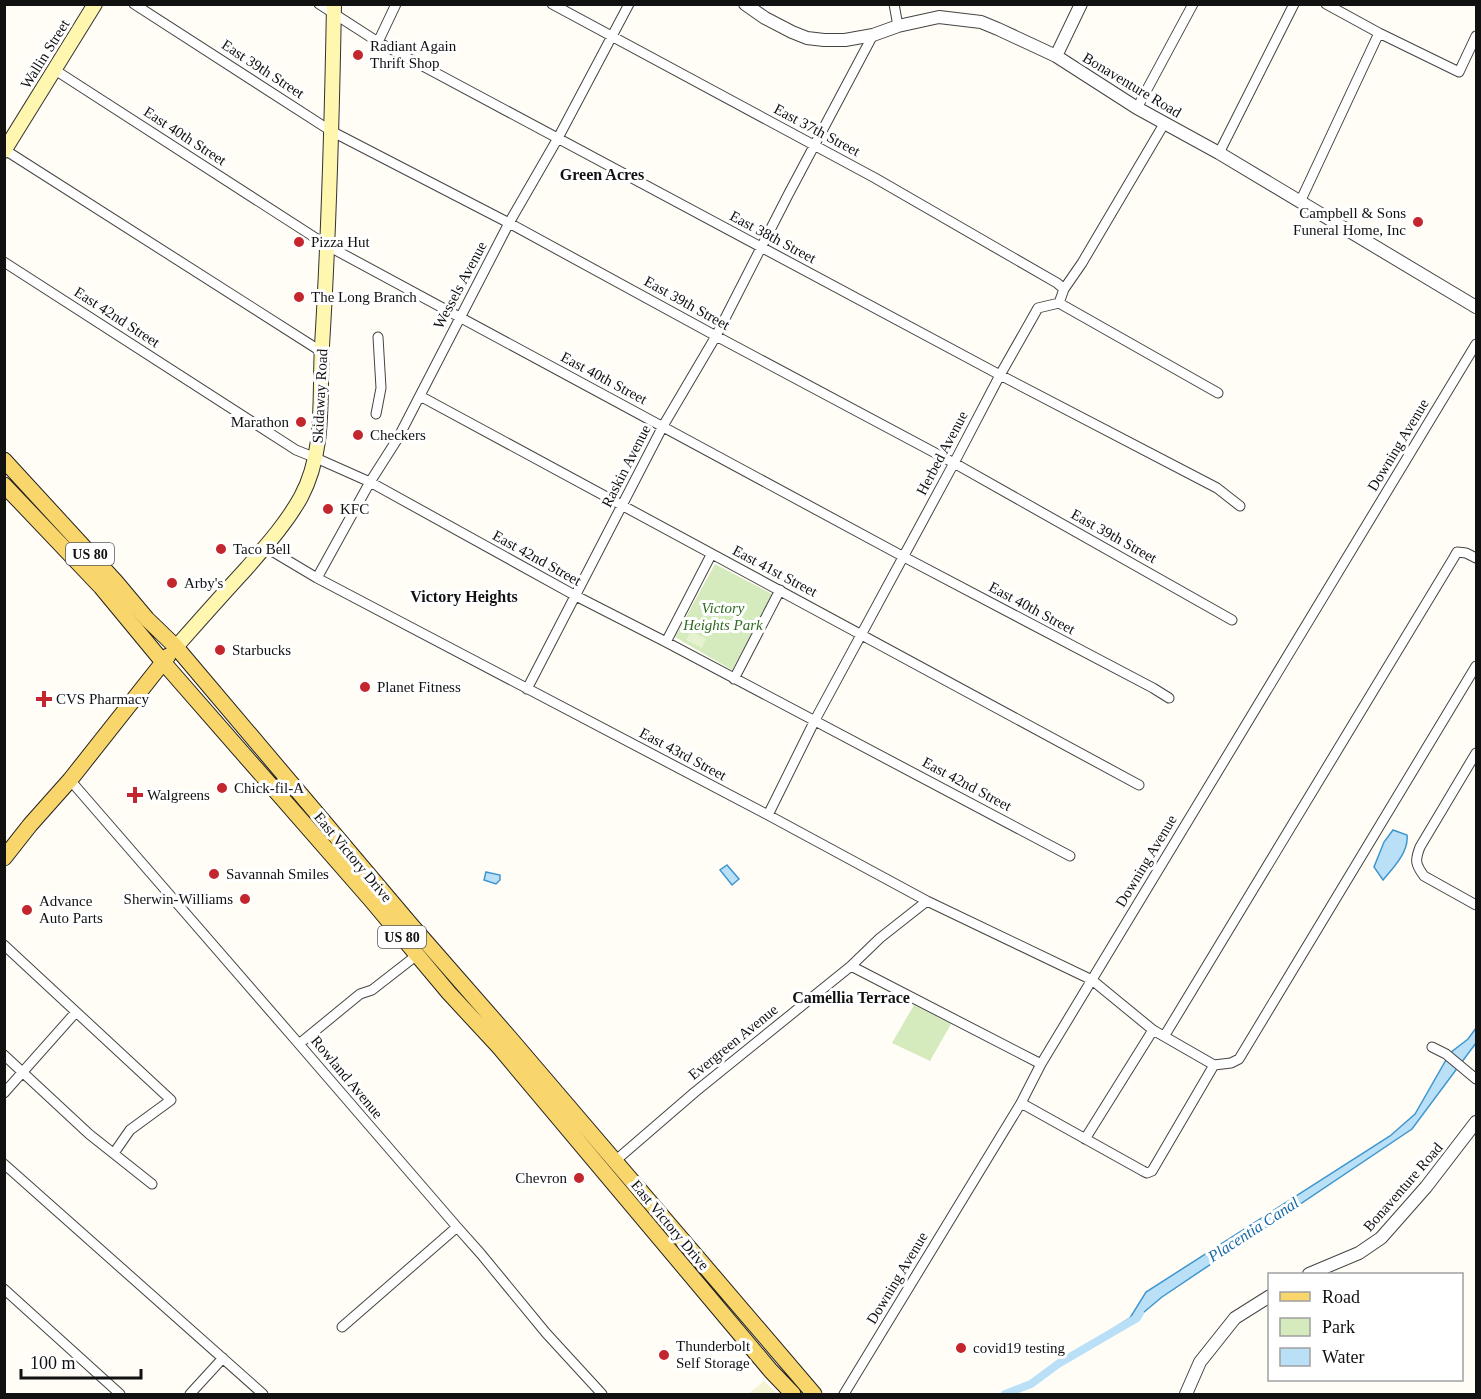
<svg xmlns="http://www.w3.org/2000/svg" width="1481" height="1399" font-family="Georgia,serif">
<rect width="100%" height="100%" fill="#fffdf5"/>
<path fill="#f6f3d4" d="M764 1381 777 1394H748Z"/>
<path fill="#d5ebbd" d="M715 564 772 594 732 670 675 637Z
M914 1005 951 1024 930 1061 892 1043Z"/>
<path fill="#e6f2cf" d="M691 631 706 639 702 648 686 640Z"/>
<path fill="#b9e0f7" stroke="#3f96cf" stroke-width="1.5" d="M1393 830 1407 835C1409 852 1393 868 1383 880L1374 867 1384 842Z
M727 865 739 879 732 885 720 870Z
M486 872 500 875V880L496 884 484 880Z
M1476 1028V1043L1412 1129 1162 1297 1137 1318 1058 1364 1130 1318 1146 1292 1390 1136 1415 1114 1450 1053 1468 1039Z"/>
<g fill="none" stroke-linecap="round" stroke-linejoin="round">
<path stroke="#b9e0f7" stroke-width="8" d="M1005 1394 1031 1384 1058 1364 1137 1318 1140 1313"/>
<g stroke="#444" stroke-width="11">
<path id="minor" d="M134 4 331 131 509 223 716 336 954 463 1232 620
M319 4 378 42 1000 375 1217 488 1240 506
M552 4 875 178 1057 283 1064 289
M894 4 898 26
M1326 4 1379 33 1459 72 1476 36
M378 42 396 4
M55 70 328 246 904 557 1153 688 1169 698
M1137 108 1193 4
M5 150 322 352
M1219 153 1294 4
M1300 202 1379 33
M4 262 296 450 316 458 370 482 576 596 666 642 1070 856
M1059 303 1218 393
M420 396 1139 785
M376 414 381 388 378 337
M265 547 317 578 768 815 927 901 1092 980 1153 1030 1214 1065
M317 578 370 482 398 438 509 223 558 138 629 4
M666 642 711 555
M734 679 780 590
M527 689 663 426 716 336 788 195 873 35
M1476 753 1420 847C1415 860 1415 864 1424 876L1476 905
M70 780 299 1044 457 1227 481 1254 546 1333 602 1394
M768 815 815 720 954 463 1000 375 1038 308 1059 303 1064 289 1082 263 1164 124
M4 945 171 1100 130 1130 114 1153
M851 966 1041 1064
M1165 1035 1453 559 1457 552 1466 553 1476 558
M299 1044 360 994 372 990 417 955
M1432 1047 1446 1054 1476 1079
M4 1055 89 1134 152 1184
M4 1093 76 1012
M1021 1103 1143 1171 1147 1173 1152 1171 1214 1065 1231 1063 1239 1059 1476 666
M1085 1139 1153 1030
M615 1161 695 1092 851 966 880 938 927 901
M4 1164 263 1394
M4 1289 120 1394
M342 1327 457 1227
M190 1394 223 1358
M844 1394 1021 1103 1041 1064 1476 344"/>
</g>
<g stroke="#444" stroke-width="14">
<path id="tertiary" d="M745 4 765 18 792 32 807 38 824 40H845L873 35 898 26 939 17 981 22 998 29 1056 56 1137 108 1219 153 1476 307
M1056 56 1081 4
M1309 1274 1359 1253 1381 1238 1426 1187 1476 1122
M1186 1394 1200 1362 1235 1318 1270 1296"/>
</g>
<g stroke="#333" stroke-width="16">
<path id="secondary" d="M4 151 95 4
M176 647C199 621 222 595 246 569 265 547 286 524 301 497 326 450 319 397 322 346 329 232 332 118 334 4"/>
</g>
<g stroke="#222" stroke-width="17">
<path id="primary" d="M4 460 116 582 147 619 176 647 412 926 509 1037 814 1394
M4 485 101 587 163 662 371 900 449 993 499 1047 771 1371 793 1394
M4 858 30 825 70 780 168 656"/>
</g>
<use href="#minor" stroke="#fff" stroke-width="9"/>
<use href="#tertiary" stroke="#fff" stroke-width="12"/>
<use href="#secondary" stroke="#fff6b0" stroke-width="14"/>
<use href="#primary" stroke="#f9d66b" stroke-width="15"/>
</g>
<g fill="#c4262e" stroke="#fff" stroke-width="2">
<circle cx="358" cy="55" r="6"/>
<circle cx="1418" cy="222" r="6"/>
<circle cx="299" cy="242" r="6"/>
<circle cx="299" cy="297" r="6"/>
<circle cx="301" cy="422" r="6"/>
<circle cx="358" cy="435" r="6"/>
<circle cx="328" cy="509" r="6"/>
<circle cx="221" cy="549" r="6"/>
<circle cx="172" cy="583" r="6"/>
<circle cx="220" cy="650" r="6"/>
<circle cx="365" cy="687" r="6"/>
<path d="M41 690h6v6h6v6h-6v6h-6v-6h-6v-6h6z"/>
<circle cx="222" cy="788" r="6"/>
<path d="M132 786h6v6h6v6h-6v6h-6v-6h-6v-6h6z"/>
<circle cx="214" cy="874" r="6"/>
<circle cx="245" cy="899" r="6"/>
<circle cx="27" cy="910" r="6"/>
<circle cx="579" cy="1178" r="6"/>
<circle cx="961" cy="1348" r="6"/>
<circle cx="664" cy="1355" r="6"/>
</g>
<g text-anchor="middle" stroke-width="6" stroke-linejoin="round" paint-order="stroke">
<g fill="#fff" stroke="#585858" stroke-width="1.5">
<rect x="66" y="543" width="48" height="22" rx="4.5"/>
<rect x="378" y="926" width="48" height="22" rx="4.5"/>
</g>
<g font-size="14" font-weight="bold" fill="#111">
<text x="90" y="559">US 80</text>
<text x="402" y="942">US 80</text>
</g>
<g font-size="15" fill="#111" stroke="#fff" text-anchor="start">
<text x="370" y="51">Radiant Again<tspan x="370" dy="17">Thrift Shop</tspan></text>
<text x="1406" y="218" text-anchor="end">Campbell &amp; Sons<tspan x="1406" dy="17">Funeral Home, Inc</tspan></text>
<text x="311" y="247">Pizza Hut</text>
<text x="311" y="302">The Long Branch</text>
<text x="289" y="427" text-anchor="end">Marathon</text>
<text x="370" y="440">Checkers</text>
<text x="340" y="514">KFC</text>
<text x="233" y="554">Taco Bell</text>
<text x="184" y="588">Arby's</text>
<text x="232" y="655">Starbucks</text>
<text x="377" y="692">Planet Fitness</text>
<text x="56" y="704">CVS Pharmacy</text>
<text x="234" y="793">Chick-fil-A</text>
<text x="147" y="800">Walgreens</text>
<text x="226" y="879">Savannah Smiles</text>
<text x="233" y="904" text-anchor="end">Sherwin-Williams</text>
<text x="39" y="906">Advance<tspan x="39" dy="17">Auto Parts</tspan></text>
<text x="567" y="1183" text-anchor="end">Chevron</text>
<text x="676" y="1351">Thunderbolt<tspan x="676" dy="17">Self Storage</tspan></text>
<text x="973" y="1353">covid19 testing</text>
</g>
<g font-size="15" fill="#111" stroke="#fff">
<text transform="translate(45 54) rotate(-58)" y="5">Wallin Street</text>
<text transform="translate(263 69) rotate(33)" y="5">East 39th Street</text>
<text transform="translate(1132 85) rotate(31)" y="5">Bonaventure Road</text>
<text transform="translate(817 130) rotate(28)" y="5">East 37th Street</text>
<text transform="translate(185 136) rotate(33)" y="5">East 40th Street</text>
<text transform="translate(773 237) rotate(28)" y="5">East 38th Street</text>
<text transform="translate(460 285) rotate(-62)" y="5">Wessels Avenue</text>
<text transform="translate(687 303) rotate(29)" y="5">East 39th Street</text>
<text transform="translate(117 317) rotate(33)" y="5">East 42nd Street</text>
<text transform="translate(604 378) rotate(28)" y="5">East 40th Street</text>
<text transform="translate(320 396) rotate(-87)" y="5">Skidaway Road</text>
<text transform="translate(1398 445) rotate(-59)" y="5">Downing Avenue</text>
<text transform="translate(942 453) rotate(-62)" y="5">Herbed Avenue</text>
<text transform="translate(626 466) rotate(-63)" y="5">Raskin Avenue</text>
<text transform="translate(1114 536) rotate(29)" y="5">East 39th Street</text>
<text transform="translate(537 558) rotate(29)" y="5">East 42nd Street</text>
<text transform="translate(775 571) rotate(28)" y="5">East 41st Street</text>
<text transform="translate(1032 608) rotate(28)" y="5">East 40th Street</text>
<text transform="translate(683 754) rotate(28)" y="5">East 43rd Street</text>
<text transform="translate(967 784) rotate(28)" y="5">East 42nd Street</text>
<text transform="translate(353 857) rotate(50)" y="5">East Victory Drive</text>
<text transform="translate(1146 861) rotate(-59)" y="5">Downing Avenue</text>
<text transform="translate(733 1042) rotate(-39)" y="5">Evergreen Avenue</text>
<text transform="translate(347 1077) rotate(50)" y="5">Rowland Avenue</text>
<text transform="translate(1403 1187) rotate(-49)" y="5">Bonaventure Road</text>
<text transform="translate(670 1225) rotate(50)" y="5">East Victory Drive</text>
<text transform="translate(897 1278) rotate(-59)" y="5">Downing Avenue</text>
</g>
<g font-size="15" font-style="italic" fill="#2f6b1f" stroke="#fff">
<text x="723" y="613">Victory<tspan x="723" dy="17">Heights Park</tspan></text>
</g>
<g font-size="16" font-weight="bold" fill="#111" stroke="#fff">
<text x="602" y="180">Green Acres</text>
<text x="464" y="602">Victory Heights</text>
<text x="851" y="1003">Camellia Terrace</text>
</g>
<g font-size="16" font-style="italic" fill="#1768a6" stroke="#fff">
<text transform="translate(1253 1229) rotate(-33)" y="6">Placentia Canal</text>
</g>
</g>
<rect width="1481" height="1399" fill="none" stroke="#111111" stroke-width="12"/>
<rect x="1268" y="1273" width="195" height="108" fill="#ffffff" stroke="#a0a0a0" stroke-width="1.5"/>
<rect x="1280" y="1292" width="30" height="9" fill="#f9d66b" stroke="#a0a0a0" stroke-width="1.5"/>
<text x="1322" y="1303" font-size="18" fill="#111111">Road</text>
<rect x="1280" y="1318" width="30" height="18" fill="#d5ebbd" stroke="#a0a0a0" stroke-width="1.5"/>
<text x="1322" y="1333" font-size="18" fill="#111111">Park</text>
<rect x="1280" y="1348" width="30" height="18" fill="#b9e0f7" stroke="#a0a0a0" stroke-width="1.5"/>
<text x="1322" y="1363" font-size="18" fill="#111111">Water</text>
<path d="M21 1369v9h120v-9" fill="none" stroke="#111111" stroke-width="3"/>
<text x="30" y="1369" font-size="18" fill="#111111" stroke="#ffffff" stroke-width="4.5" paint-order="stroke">100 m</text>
</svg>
